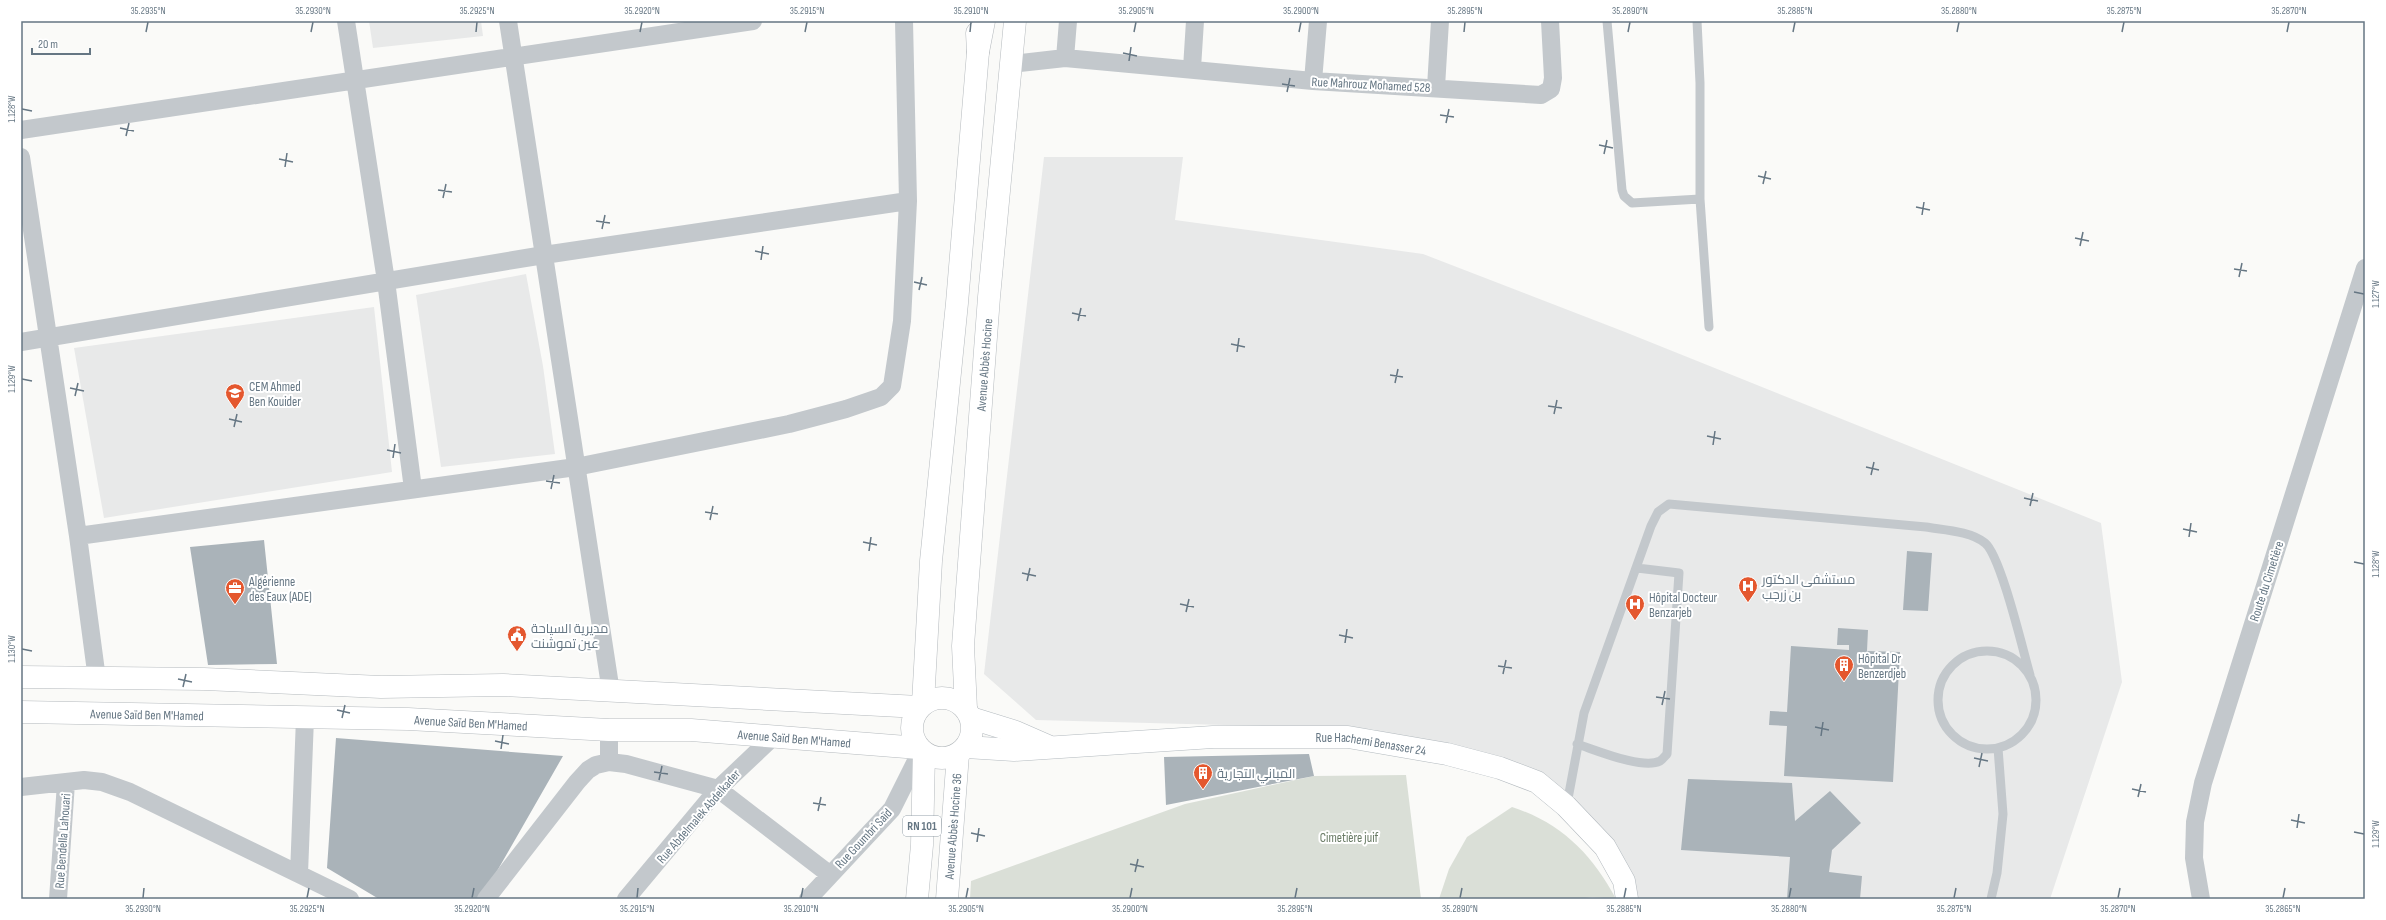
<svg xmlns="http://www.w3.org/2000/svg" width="2386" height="920" font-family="'Sofia Sans Condensed',Cairo,sans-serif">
<rect width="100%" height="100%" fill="#fafaf8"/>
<path fill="#e8e9e9" d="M369 21H481L483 36 373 48Z
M1044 157H1183L1175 220 1423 254 1625 332 2101 523 2122 682 2050 899H1636L1559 792 1372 729 1036 720 984 674Z
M526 274 543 366 555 454 441 467 416 295Z
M374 307 392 472 104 518 74 348Z"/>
<path fill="#dadfd7" d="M1406 775 1421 899H970L971 881 1185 804 1314 776Z
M1512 807C1561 823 1592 854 1616 899L1592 897 1578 899H1439L1449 869 1467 837Z"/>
<path fill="#aab3b9" d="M264 540 277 664 208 665 190 547Z
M1907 551 1932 553 1928 611 1903 610Z
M1838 628 1868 630 1867 651 1900 652 1893 782 1784 776 1787 726 1769 725 1770 711 1787 712 1791 646 1849 650V645H1837Z
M336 738 563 756 481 899H379L327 868Z
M1309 754 1314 776 1166 805 1164 757Z
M1688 779 1792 783 1795 821 1830 791 1861 823 1832 850 1829 872 1862 876 1860 899H1787L1790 857 1681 850Z"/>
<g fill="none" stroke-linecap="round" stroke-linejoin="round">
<g stroke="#b3babf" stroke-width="23">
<g id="secondary">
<path d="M971 718 1016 732 1048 746"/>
<path id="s1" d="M966 747 1014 750 1213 737H1348L1447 754 1500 768 1537 782 1566 806 1605 847 1624 881 1627 899"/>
</g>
</g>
<g stroke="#b5babe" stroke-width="23">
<g id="primary">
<path d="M21 677 204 679 381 687 503 685 919 707"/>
<circle cx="942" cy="728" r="30"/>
<path d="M923 703 931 561 957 303 978 52 977 33"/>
<path id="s2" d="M966 709 963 646 967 590 989 297 1015 21"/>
<path id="s3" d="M21 712 408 719 609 730H691L919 748"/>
<path d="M917 899 922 845 924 753"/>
<path id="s4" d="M947 899 958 754"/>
</g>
</g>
<g stroke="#b4b9bd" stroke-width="23">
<path id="highway" d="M978 52 984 21"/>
</g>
<path stroke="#c3c8cc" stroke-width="9" d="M1607 21 1622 190 1624 196 1632 203 1700 199 1709 327
M1697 21 1700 83V199
M1938 700a49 49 0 1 1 98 0a49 49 0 1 1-98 0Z
M1577 744C1596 750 1643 770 1660 761 1663 759 1665 756 1667 754L1679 573 1637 568
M1567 804 1584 713 1651 526 1658 512 1669 504 1926 527C1944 530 1971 531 1985 543 2001 556 2023 651 2030 675
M1991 899 1997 873 2003 814 1998 748"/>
<path stroke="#c3c8cc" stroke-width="18" d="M346 21 386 281 413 489
M508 21 611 692
M1065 58 1068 21
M1011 64 1065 58 1313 81 1541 95 1551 89 1553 78 1550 21
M1192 68 1195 21
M1313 81 1318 21
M1436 87 1440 21
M21 130 753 21
M21 157 78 536 97 679
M21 342 544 255 908 201
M78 536 576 467 789 424 846 409 881 397 892 386 902 321 908 201 904 21
M609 762V730
M21 787 84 780 102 782 130 792 350 899
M299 874 305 718
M58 899 66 783
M486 899 577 782 588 770 596 765 609 762 626 764 718 789 829 874
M626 899 718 789 773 737
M808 899 892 809 921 751
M2201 899 2194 858 2195 822 2203 783 2365 268"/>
<use href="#secondary" stroke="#fff" stroke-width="22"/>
<use href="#primary" stroke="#fff" stroke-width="22"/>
<use href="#highway" stroke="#fff" stroke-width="22"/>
</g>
<path fill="none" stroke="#657683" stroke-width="1.5" d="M146 32 148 22M311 32 313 22M476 32 477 22M640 32 642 22M805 32 807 22M970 32 971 22M1134 32 1136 22M1299 32 1301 22M1464 32 1465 22M1628 32 1630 22M1793 32 1795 22M1957 32 1959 22M2122 32 2124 22M2287 32 2289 22M1123 53 1137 56M1129 61 1131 47M1282 84 1295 86M1287 92 1290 78M22 109 32 111M1440 115 1454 117M1446 123 1449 109M120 128 134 131M126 136 129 123M1599 145 1613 148M1604 154 1607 140M279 159 293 162M285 167 287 153M1758 176 1771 179M1763 184 1766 171M438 190 452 192M443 198 446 184M1916 207 1930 210M1922 215 1924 202M596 221 610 223M602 229 605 215M2075 238 2089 241M2080 246 2083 232M755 251 769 254M761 260 763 246M2234 269 2247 271M2239 277 2242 263M914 282 927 285M919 290 922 277M2354 292 2364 294M1072 313 1086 316M1078 321 1081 308M1231 344 1245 347M1237 352 1239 338M1390 375 1403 377M22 379 32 381M1395 383 1398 369M70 388 84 391M75 396 78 383M1548 406 1562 408M1554 414 1557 400M229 419 242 422M234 427 237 414M1707 436 1721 439M1713 445 1715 431M387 450 401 453M393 458 395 444M1866 467 1879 470M1871 475 1874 462M546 481 560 483M551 489 554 475M2024 498 2038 501M2030 506 2033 493M705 512 718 514M710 520 713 506M2183 529 2197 532M2189 537 2191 523M863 542 877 545M869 551 871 537M2354 562 2364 564M1022 573 1036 576M1027 581 1030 568M1180 604 1194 607M1186 612 1189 599M1339 635 1353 638M1345 643 1347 629M22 649 32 651M1498 666 1512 668M1503 674 1506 660M178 679 192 682M183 687 186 674M1656 697 1670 699M1662 705 1665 691M337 710 350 713M342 718 345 705M1815 727 1829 730M1821 736 1823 722M495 741 509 744M501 749 503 735M1974 758 1988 761M1979 767 1982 753M654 772 668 774M659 780 662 766M2132 789 2146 792M2138 797 2141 784M813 803 826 805M818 811 821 797M2291 820 2305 823M2297 828 2299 814M2354 832 2364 834M971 833 985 836M977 842 979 828M1130 864 1144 867M1135 872 1138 859M143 898 144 888M307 898 309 888M472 898 474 888M637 898 638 888M801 898 803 888M966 898 968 888M1130 898 1132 888M1295 898 1297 888M1460 898 1462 888M1624 898 1626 888M1789 898 1791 888M1954 898 1956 888M2118 898 2120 888M2283 898 2285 888"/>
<defs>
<g id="school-pin" transform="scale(1)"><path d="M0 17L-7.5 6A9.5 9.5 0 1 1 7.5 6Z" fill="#e4572e" stroke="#fff"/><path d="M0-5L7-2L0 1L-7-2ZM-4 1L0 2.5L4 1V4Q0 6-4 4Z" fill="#fff"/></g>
<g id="hospital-pin" transform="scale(1)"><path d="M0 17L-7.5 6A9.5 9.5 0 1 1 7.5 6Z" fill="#e4572e" stroke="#fff"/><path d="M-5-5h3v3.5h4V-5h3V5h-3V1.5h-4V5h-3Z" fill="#fff"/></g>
<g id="office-pin" transform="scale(1)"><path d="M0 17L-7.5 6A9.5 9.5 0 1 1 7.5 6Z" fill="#e4572e" stroke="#fff"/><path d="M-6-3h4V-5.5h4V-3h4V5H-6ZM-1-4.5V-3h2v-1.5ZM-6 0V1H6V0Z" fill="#fff"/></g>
<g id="civic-pin" transform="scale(1)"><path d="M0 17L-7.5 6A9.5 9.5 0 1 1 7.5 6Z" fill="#e4572e" stroke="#fff"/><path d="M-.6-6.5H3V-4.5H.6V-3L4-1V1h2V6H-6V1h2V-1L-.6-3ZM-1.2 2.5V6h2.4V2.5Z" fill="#fff"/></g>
<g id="building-pin" transform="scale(1)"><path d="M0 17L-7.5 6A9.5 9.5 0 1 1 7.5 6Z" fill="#e4572e" stroke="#fff"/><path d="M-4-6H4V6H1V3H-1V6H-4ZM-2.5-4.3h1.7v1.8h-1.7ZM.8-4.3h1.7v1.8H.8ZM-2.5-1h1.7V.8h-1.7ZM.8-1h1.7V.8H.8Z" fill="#fff"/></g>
</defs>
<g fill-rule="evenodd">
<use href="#school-pin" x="235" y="393"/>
<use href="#hospital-pin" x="1748" y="586"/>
<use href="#office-pin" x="235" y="588"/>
<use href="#hospital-pin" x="1635" y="604"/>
<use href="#civic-pin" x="517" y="635"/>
<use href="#building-pin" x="1844" y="665"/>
<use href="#building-pin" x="1203" y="773"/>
</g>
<g text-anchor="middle" stroke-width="4" stroke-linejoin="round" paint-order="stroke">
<rect fill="#fff" stroke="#939fa8" stroke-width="1" x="903" y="816" width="38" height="20" rx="3"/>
<g font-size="12" font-weight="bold" fill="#657683">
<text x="922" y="830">RN 101</text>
</g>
<g font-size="13" fill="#657683" stroke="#fff">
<text transform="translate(1371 84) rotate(3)" y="5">Rue Mahrouz Mohamed 528</text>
<text dy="5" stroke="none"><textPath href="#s2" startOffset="345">Avenue Abbès Hocine</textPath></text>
<text transform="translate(2266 581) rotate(-72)" y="5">Route du Cimetière</text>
<text dy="5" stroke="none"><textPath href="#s3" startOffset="126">Avenue Saïd Ben M'Hamed</textPath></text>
<text dy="5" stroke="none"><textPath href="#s3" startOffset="450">Avenue Saïd Ben M'Hamed</textPath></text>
<text dy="5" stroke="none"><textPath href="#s3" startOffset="774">Avenue Saïd Ben M'Hamed</textPath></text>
<text dy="5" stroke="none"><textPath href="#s1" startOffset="406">Rue Hachemi Benasser 24</textPath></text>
<text transform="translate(698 816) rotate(-49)" y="5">Rue Abdelmalek Abdelkader</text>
<text dy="5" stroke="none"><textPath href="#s4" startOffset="73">Avenue Abbès Hocine 36</textPath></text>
<text transform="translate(863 838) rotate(-47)" y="5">Rue Goumbri Saïd</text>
<text transform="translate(62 841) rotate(-86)" y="5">Rue Bendella Lahouari</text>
</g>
<g font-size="13" fill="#657683" stroke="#fff" text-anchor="start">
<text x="249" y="391">CEM Ahmed<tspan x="249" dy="15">Ben Kouider</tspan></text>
<text x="1762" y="584">مستشفى الدكتور<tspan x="1762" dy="15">بن زرجب</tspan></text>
<text x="249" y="586">Algérienne<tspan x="249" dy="15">des Eaux (ADE)</tspan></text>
<text x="1649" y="602">Hôpital Docteur<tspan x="1649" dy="15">Benzarjeb</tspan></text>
<text x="531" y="633">مديرية السياحة<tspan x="531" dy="15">عين تموشنت</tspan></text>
<text x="1858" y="663">Hôpital Dr<tspan x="1858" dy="15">Benzerdjeb</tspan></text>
<text x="1217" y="778">المباني التجارية</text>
</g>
<g font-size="13" fill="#687a64" stroke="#fff">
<text x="1349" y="842">Cimetière juif</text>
</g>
</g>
<rect width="2386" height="920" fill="none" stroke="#ffffff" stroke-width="44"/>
<path d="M32 48v6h58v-6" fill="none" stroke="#657683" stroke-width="2"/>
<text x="38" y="48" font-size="12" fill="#657683" stroke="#ffffff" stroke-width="3" paint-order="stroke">20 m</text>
<rect x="22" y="22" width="2342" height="876" fill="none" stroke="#657683" stroke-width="1.5"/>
<g font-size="10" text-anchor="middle" fill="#657683">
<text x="148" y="14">35.2935°N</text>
<text x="313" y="14">35.2930°N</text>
<text x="477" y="14">35.2925°N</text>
<text x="642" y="14">35.2920°N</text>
<text x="807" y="14">35.2915°N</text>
<text x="971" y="14">35.2910°N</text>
<text x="1136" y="14">35.2905°N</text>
<text x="1301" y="14">35.2900°N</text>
<text x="1465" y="14">35.2895°N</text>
<text x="1630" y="14">35.2890°N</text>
<text x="1795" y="14">35.2885°N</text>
<text x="1959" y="14">35.2880°N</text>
<text x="2124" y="14">35.2875°N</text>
<text x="2289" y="14">35.2870°N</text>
<text transform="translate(11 109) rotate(-90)" y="4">1.128°W</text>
<text transform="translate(2375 294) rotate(-90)" y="4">1.127°W</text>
<text transform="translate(11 379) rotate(-90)" y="4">1.129°W</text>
<text transform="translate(2375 564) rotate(-90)" y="4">1.128°W</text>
<text transform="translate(11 649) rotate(-90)" y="4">1.130°W</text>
<text transform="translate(2375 834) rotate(-90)" y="4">1.129°W</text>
<text x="143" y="912">35.2930°N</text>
<text x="307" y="912">35.2925°N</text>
<text x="472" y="912">35.2920°N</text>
<text x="637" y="912">35.2915°N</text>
<text x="801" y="912">35.2910°N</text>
<text x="966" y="912">35.2905°N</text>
<text x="1130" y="912">35.2900°N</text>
<text x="1295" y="912">35.2895°N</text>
<text x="1460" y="912">35.2890°N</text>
<text x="1624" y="912">35.2885°N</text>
<text x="1789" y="912">35.2880°N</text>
<text x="1954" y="912">35.2875°N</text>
<text x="2118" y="912">35.2870°N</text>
<text x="2283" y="912">35.2865°N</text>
</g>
</svg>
